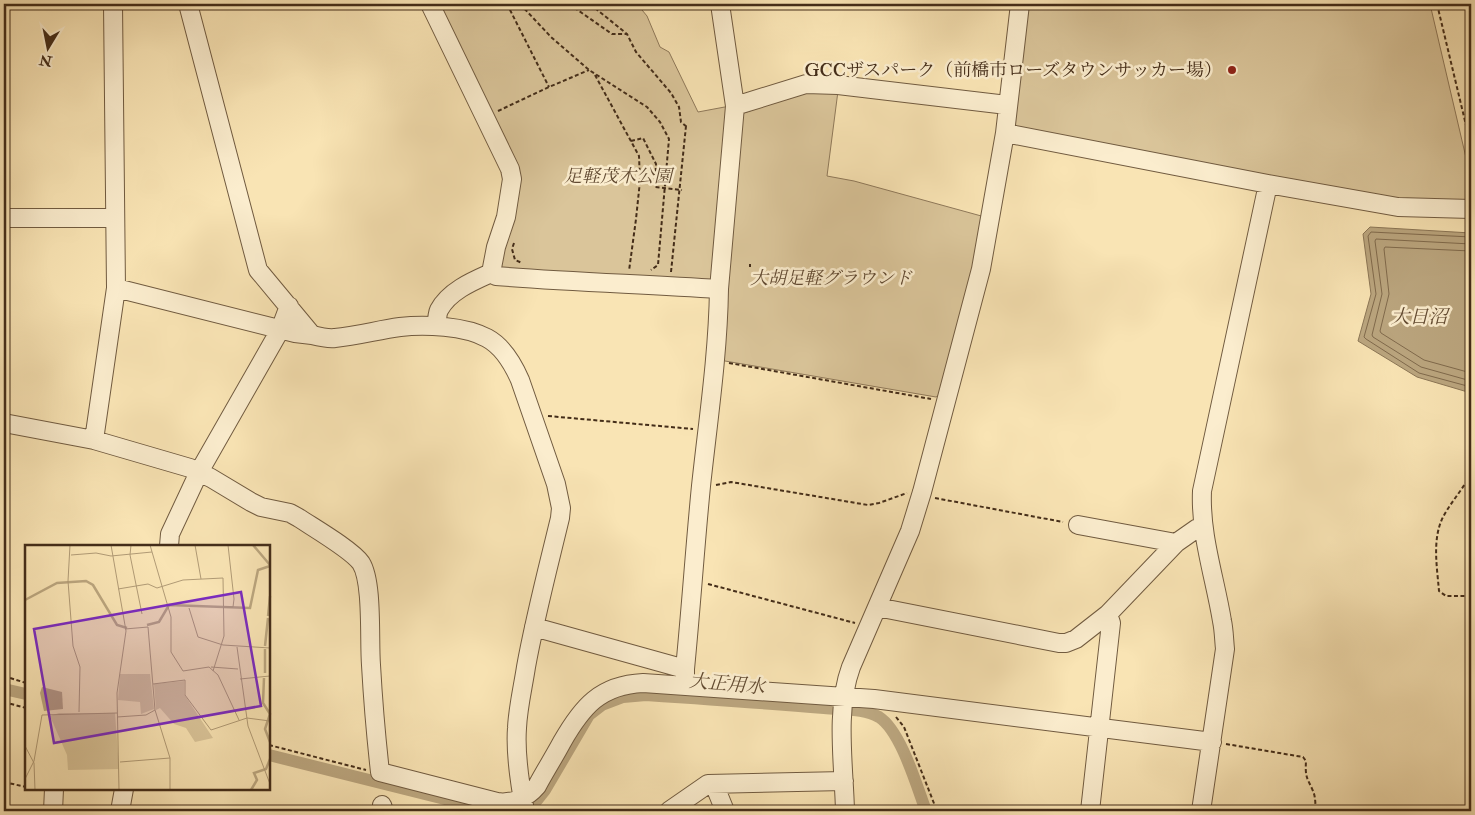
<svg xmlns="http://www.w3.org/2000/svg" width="1475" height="815" font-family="'IM FELL Double Pica','Noto Serif JP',serif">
<rect width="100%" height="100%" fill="#f9e4b4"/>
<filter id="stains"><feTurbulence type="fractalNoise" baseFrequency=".004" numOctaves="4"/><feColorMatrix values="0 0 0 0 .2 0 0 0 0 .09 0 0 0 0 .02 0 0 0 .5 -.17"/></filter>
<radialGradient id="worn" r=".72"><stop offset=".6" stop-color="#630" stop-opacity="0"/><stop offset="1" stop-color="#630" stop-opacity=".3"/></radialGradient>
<path fill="#dac59a" stroke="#8f795a" d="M435 4H637L647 16 660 47 669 52 698 112 730 106 715 286 499 270 516 178Z
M1026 4H1430L1471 179V193L1461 205 1401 203 1017 130 1012 123Z
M813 91H838L827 176 854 181 985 217 943 393 936 397 725 361 720 357 741 120 744 113 780 100Z"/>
<path fill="#bba67f" stroke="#8b7656" d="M1370 227 1471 233V393L1417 377 1358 341 1371 294 1363 234Z"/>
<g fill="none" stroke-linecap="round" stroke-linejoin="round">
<path stroke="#806a4c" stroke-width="1" d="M1471 237 1371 232 1368 236 1376 294 1364 337 1366 339 1419 373 1471 387
M1471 244 1376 239 1375 241 1382 294 1372 335 1373 337 1421 367 1471 381
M1471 251 1385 247 1384 249 1389 294 1380 331 1381 333 1424 360 1471 373"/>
<path stroke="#bba67f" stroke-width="12" d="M4 689 26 694
M269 755 493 811
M522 811 530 809 545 790 589 715 602 705 623 697 646 695C705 699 764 703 824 708 841 710 864 708 879 717 901 731 917 787 926 811"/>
<g stroke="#715b40" stroke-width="20">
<path id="minor" d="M188 4 258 270 312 335C320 337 328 339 335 338 357 336 378 330 400 327 425 324 465 326 487 338 502 346 513 364 520 380L556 484 561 508 560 518C548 568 535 617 526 667 523 687 518 707 517 728 515 755 520 785 525 811
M430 4 510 169 512 179 506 217 496 247 491 273
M735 106 806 84 838 85 1007 105
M1005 133 1268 184 1398 207 1471 209
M4 218H115
M116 288 295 333 312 335
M437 326C437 321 437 314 439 310 449 291 473 281 491 273L496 276C570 282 644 284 719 289
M4 423 94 440 190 468 211 478 251 502 261 507 290 513 299 518C314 528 352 550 361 563 373 582 369 640 371 665 373 701 376 736 380 772L497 802C512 804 527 798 537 786 545 771 554 757 562 742 582 707 600 685 643 683L874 699 1212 742
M94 440 116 288 113 4
M1078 525 1176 543
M169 546 170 534 199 472 280 330 289 306
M877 607 1059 643H1066L1076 639 1108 614 1176 543 1196 529 1203 528
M534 627 685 669
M685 685V669C691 608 695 547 701 486 708 421 718 355 719 289L735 106 720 4
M714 784 725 811
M382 805 384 811
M53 811 54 789
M120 811 124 789
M669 811 708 784 844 781
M845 811C844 766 835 710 851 667L910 531 922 492 981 269 1005 133 1020 4
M1090 811 1111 623 1108 614
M1201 811 1225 649C1224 640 1224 630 1222 621 1215 578 1200 535 1202 491L1268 184"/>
</g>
<path stroke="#442d19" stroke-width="2" stroke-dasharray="4 2.5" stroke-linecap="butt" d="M507 4 549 87
M520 4 551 37 589 70 647 107 660 122 669 139 658 265 651 270
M569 4 612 34H627
M590 4 627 34 636 52 671 93 679 107 681 122 688 128
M1437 4 1471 146
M595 75 639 156 640 181 636 219 629 271
M498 111 549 87 589 70
M631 141 643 138 656 164 655 187 682 190
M514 243 512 249 515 260 522 263
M750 267V264
M671 272 686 126
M729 363 931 399
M548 416 693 429
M1471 474C1463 489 1451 502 1443 517 1432 539 1437 567 1439 591L1446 596H1471
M716 485 731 482 868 505 879 503 907 493
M935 498 1063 522
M708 584 855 623
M4 676 26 683
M4 702 26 708
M896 717 904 727 937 811
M1226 744 1303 757 1306 761C1305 778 1307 777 1313 791 1316 798 1315 805 1316 811
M269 745 366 770
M4 782 26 787"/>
<use href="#minor" stroke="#fbedce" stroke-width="18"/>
</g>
<circle fill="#8f2418" stroke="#fbedce" stroke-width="2" cx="1232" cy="70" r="5"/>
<g text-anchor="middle" stroke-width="5" stroke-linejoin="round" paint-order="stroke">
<g font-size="18" fill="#442d19" stroke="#fbedce" text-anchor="end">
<text x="1222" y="76">GCCザスパーク（前橋市ローズタウンサッカー場）</text>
</g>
<g font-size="18" font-style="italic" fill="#624b33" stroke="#fbedce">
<text x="618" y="182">足軽茂木公園</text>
<text x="831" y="284">大胡足軽グラウンド</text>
</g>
<g font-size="19" font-style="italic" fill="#624b32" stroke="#fbedce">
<text x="1419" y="323">大日沼</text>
<text transform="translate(727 683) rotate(5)" y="7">大正用水</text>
</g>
</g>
<g transform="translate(25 545)">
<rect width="245" height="245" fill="#f9e4b4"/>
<path d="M95 129H125L129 164 116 169 115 157 93 155ZM159 136V149L188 193 170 197 161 183 149 179 135 163 131 165 129 139ZM34 168H90L94 224 43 225 42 210 25 171Z" fill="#dac59a"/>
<path d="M17 142 37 147 38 164 19 166 15 148Z" fill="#bba67f"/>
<path fill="none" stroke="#bba67f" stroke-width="2.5" d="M228 0 245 20M0 55 32 38 61 36 68 40 92 80 102 83M243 71 245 51M122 80 134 77 144 60 225 63 233 25 245 21M240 101 243 73M240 128V104M239 133 238 158 245 169 240 184 245 197M226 245 232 235 229 228 241 224 245 214"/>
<path fill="none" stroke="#b19b76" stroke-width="1" d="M45 0 43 36 48 101 55 122 54 167M86 0 101 86 92 148 94 245M106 0 105 10 117 69M125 0 146 72V107L158 126 184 122 193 130 214 175M170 0 176 34M46 10 71 8 86 11 127 7M93 44 123 39 132 43 158 35 198 33 199 91 188 126M199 62H208L209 54 203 0M164 63 173 92 198 100 245 103M100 84 123 82 130 165 145 213V245M212 102 223 181 245 239M186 122 213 124M215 134 245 131M128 139 160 135V150L186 185 222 173 245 176M92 172 121 170 130 165M0 201 9 218 10 245M95 217 145 213M0 234 9 216 17 170 92 168"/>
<path fill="#7b2cbf" fill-opacity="0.15" stroke="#7b2cbf" stroke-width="2.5" d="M216 47 236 161 29 198 9 84Z"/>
<rect width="245" height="245" fill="none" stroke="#442d19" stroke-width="2.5"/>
</g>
<rect width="1475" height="815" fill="none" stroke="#f9e4b4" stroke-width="20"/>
<rect x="5" y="5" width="1465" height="805" fill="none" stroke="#442d19" stroke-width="2.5"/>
<rect x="10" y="10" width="1455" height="795" fill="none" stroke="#442d19"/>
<g transform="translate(48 48) rotate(190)" stroke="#fbedce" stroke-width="4" paint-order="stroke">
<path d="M0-4L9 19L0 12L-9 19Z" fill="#442d19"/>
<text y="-8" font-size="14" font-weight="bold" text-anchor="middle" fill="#442d19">N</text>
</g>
<rect width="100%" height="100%" filter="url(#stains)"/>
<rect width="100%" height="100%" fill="url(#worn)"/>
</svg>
